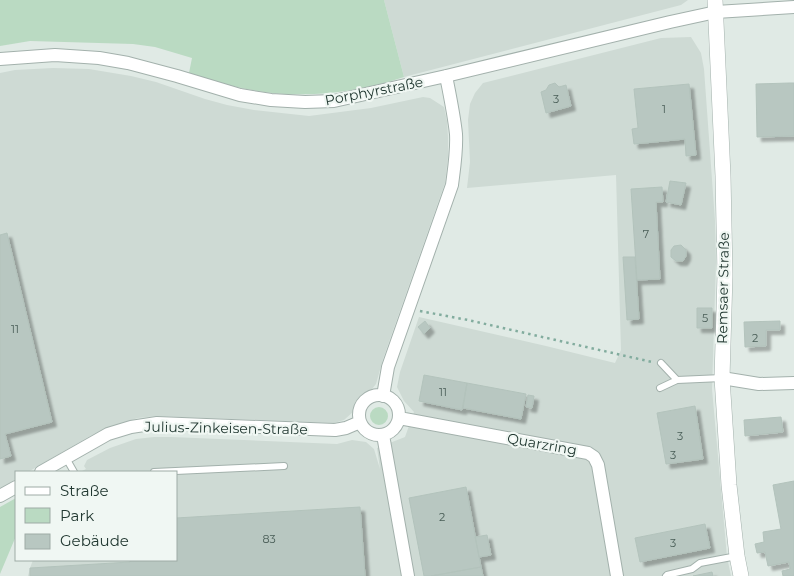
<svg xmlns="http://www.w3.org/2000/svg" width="794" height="576" font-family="Montserrat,sans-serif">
<defs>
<filter id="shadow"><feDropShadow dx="4.5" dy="4.5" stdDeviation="1" flood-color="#0004"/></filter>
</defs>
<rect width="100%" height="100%" fill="#e0eae5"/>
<path fill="#cedad4" d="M384 0H688L681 5 404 77Z
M691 37 701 53 704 69 715 221 716 262 712 389 727 557 731 576H28L30 568 33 560H176V472H80L86 469 84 466 87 460 110 448 136 439 154 437H171L337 444 352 440 366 442 374 449 380 469 377 448 405 437 414 412 404 401 397 387 400 372 419 317 546 346 615 363 621 350 616 175 467 188 470 162 468 120 470 104 475 93 483 83 661 38Z
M53 68 89 69 131 76 156 82 205 99 227 105 254 110 309 116 371 108 423 97 430 98 444 107 447 121 448 137V157L445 183 383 359 376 384 372 389 364 394 359 400 353 412 344 420 334 423 156 416 138 418 106 428 90 436 28 472H16V479L0 489V73L15 70Z"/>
<path fill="#badac2" d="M0 0H384L404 77C350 95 293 100 237 87 221 83 205 78 189 73L192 58 155 47 133 44 30 41 0 46Z
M370 416a9 9 0 1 1 18 0a9 9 0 1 1-18 0Z
M16 498V536L0 574V507Z"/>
<path fill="#b8c7c1" stroke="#b3c3bc" filter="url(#shadow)" d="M555 83 559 87 566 85 571 106 546 113 541 92 546 90 549 85Z
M789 83H794V136L757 137 756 84Z
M689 84 696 155 686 156 685 139 634 144 632 129 638 128 634 89Z
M670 181 686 183 681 205 666 202Z
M662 187 663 202H656L660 279 637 280 631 189Z
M7 233 52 422 5 434 11 456 0 459V235Z
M681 245 686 250V256L683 261H676L671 257V250L674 246Z
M623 257H635L639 319 627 320Z
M697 308H712V328H697Z
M425 321 430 328 424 334 418 327Z
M780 321V330H766V346L745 347 744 322Z
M424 375 467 383 462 410 419 401Z
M467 383 526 394 521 419 463 408Z
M528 395 534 396 532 408 526 407Z
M695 406 703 459 666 464 657 413Z
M781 417 783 432 745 436 744 420Z
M794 481V576H783L782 571 790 569 789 562 768 566 765 552 757 553 755 544 764 542 763 532 781 529 773 485Z
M466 487 481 567 431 576H424L409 498Z
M360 507 365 576H30V568L130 562V560H176V518Z
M705 524 710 548 640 562 635 538Z
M487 535 491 555 479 557 475 537Z
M481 567 483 576H431Z
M712 572 713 576H693Z"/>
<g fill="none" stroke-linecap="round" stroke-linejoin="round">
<g stroke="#a3b1ac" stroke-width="8">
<path id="service" d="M661 363 677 380
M660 388 677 380 722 378
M66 458 74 472
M154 472 284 466
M666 576 667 575 692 569 700 563 737 556"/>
</g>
<g stroke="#a3b1ac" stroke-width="14">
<path id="minor" d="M0 59 55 55 99 58 128 63 177 76 240 95 271 100 305 102 334 101 446 76 670 22 716 12 794 7
M722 378 759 384 794 383
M359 415a20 20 0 1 1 40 0a20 20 0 1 1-40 0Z
M383 396 388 367 452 185C454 169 457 151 456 134 454 115 450 96 446 76
M399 418 588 453 594 457 598 465 617 576
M383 435 408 576
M41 472 108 434 131 427 157 423 335 430 346 428 360 422
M0 496 16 487"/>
</g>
<g stroke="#a3b1ac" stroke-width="16">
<path id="tertiary" d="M715 0 723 176 725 275 722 378 729 485 737 556 741 576"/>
</g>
<path stroke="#82ac9e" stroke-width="2.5" stroke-dasharray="2.5 4" stroke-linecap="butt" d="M420 311 468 320 652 362"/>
<use href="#service" stroke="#fff" stroke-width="6"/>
<use href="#minor" stroke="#fff" stroke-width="12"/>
<use href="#tertiary" stroke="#fff" stroke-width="15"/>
</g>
<g text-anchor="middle" stroke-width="4.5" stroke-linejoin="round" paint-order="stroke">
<g font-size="11" fill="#485c56">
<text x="556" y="103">3</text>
<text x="664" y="113">1</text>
<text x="646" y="238">7</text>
<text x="705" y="322">5</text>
<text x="15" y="333">11</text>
<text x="755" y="342">2</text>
<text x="443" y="396">11</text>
<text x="680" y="440">3</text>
<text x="673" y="459">3</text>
<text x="442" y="521">2</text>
<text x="269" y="543">83</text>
<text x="673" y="547">3</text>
</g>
<g font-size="14" fill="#223932" stroke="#f0f7f3">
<text transform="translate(374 91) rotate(-11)" y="5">Porphyrstraße</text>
<text transform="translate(723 288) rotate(-89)" y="5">Remsaer Straße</text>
<text transform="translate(226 428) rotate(1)" y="5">Julius-Zinkeisen-Straße</text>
<text transform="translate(542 444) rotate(10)" y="5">Quarzring</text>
</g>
</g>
<rect x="15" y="471" width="162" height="90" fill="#f0f7f3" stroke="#9eaba6"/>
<rect x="25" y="487" width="25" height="8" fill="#ffffff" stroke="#9eaba6"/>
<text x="60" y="496" font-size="15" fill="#223932">Straße</text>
<rect x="25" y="508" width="25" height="15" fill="#badac2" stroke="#9eaba6"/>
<text x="60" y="521" font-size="15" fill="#223932">Park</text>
<rect x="25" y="534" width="25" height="15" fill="#b8c7c1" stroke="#9eaba6"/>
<text x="60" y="546" font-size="15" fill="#223932">Gebäude</text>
</svg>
